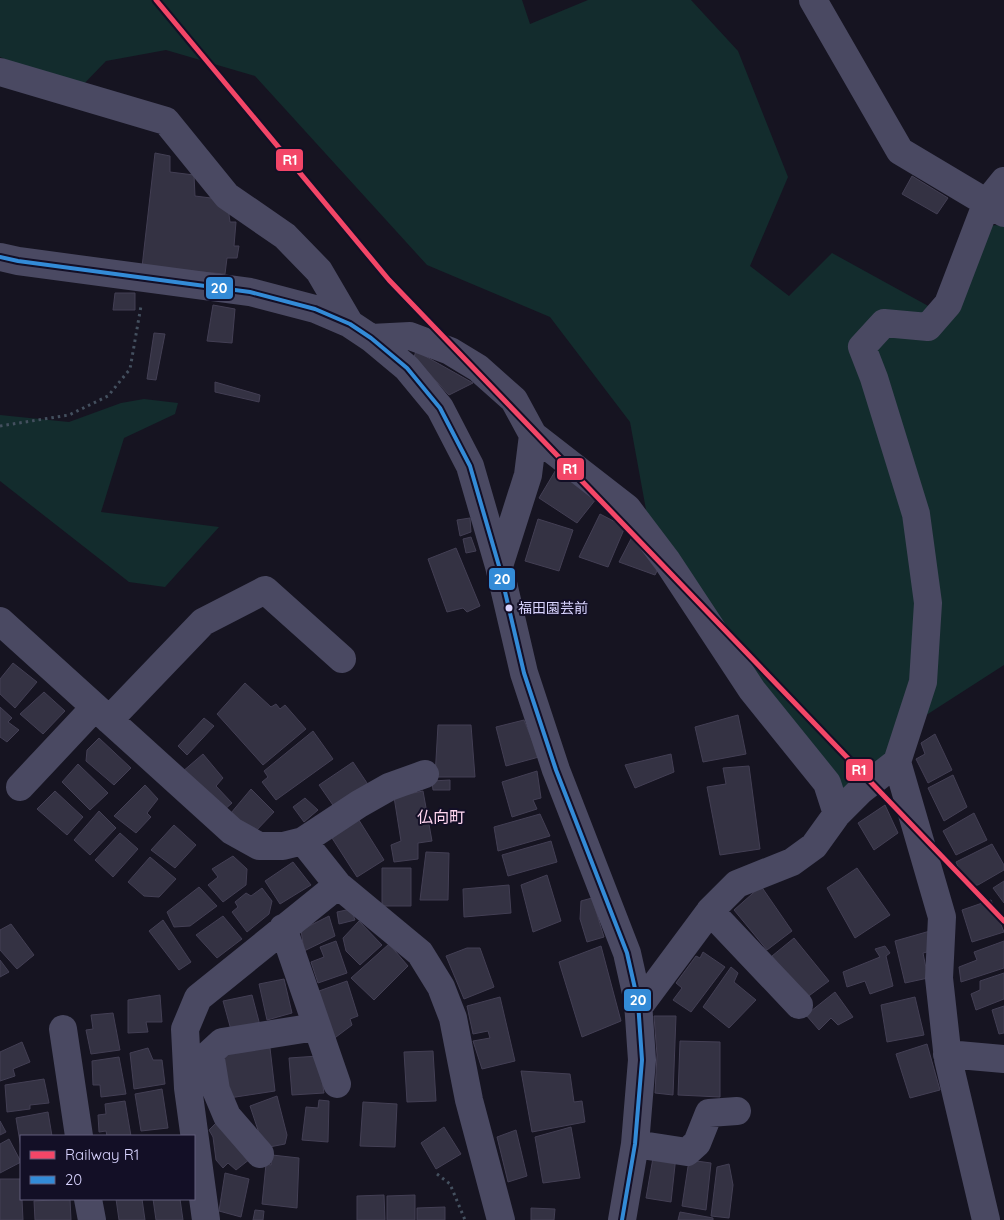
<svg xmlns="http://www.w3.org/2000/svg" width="1004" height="1220" font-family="Quicksand,'Noto Sans JP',sans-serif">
<rect width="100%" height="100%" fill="#161421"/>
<path fill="#132c2d" d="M0 0H522L530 24 588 0H691L738 51 788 177 750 266 789 296 832 253 941 313 967 226 1004 225V665L917 721 847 814 732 676 742 647 649 526 630 422 550 317 427 265 255 76 166 50 106 61 78 90 0 57Z
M144 399 178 403 175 414 124 438 101 512 219 527 165 587 129 582 0 481V415L69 422 121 403Z"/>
<path fill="#343243" stroke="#433f54" d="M155 153 170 156V172L194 175 195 196 227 200 230 222H236L234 246H239L237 258H227L225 274 142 267Z
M912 176 948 198 937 214 902 194Z
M115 293H135V310H113Z
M213 305 235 309 232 343 207 341Z
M154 333 165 334 156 380 147 379Z
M416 351 473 383 449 395 414 357Z
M215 382 260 395 259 402 215 392Z
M557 468 596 499 577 523 539 498Z
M600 514 625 527 608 567 579 557Z
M470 518 471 532 460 536 457 520Z
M538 519 573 530 559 571 525 561Z
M633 535 660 565 655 575 619 562Z
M471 537 476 551 466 553 463 539Z
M456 548 480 606 467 612 463 608 447 612 428 559Z
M13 663 37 682 15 708 0 694V679Z
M245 683 271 707 276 704 280 709 285 705 306 729 263 765 217 714Z
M44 692 65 711 43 734 20 714Z
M0 707 12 718 8 722 19 730 7 742 0 737Z
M738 715 746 754 703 762 695 727Z
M204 718 214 726 187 755 178 746Z
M524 720 539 757 506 766 496 727Z
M438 725H471L475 777H435Z
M313 731 333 759 276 800 262 782 268 777 264 771Z
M935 734 952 770 928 783 916 759 925 754 921 743Z
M99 738 131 768 114 785 86 761 87 750Z
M203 754 223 778 216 786 232 803 223 811 182 772Z
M671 754 674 772 635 788 625 765Z
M353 762 369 786 335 808 319 785Z
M78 764 108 793 90 810 62 782Z
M749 766 760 849 720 855 707 787 726 784 723 768Z
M537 771 541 798 533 800 537 809 512 817 502 782Z
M953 775 967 807 944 821 928 788Z
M450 780V790H433L432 781Z
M145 785 158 799 147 813 151 817 136 833 114 816Z
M251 789 274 812 253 834 231 813Z
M55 791 83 817 67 835 37 809Z
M423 791 432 841 418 843V859L394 862 391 845 401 841 394 797Z
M305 798 318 810 304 822 293 807Z
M885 805 898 833 874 850 858 823Z
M99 811 116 828 90 855 74 840Z
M974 813 987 840 956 855 943 831Z
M540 814 550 836 498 851 494 827Z
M357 817 384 860 357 877 332 838Z
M174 825 196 845 175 868 151 850Z
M120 833 138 849 113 877 95 860Z
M551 841 557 862 508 876 502 855Z
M992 844 1004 865V870L978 885 966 886 956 862Z
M426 852 449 853 448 900H420Z
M233 856 247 869 246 885 223 902 208 885 218 877 212 869Z
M150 857 176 879 159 897 144 896 128 882Z
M293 862 311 885 280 904 265 881Z
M382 868H411V906H382Z
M857 868 890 915 855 938 827 888Z
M547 875 561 921 533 932 521 885Z
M1004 881V903L993 888Z
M509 885 511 913 464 917 463 889Z
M761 886 792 931 767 950 734 910Z
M199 887 217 906 190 926 174 927 167 912Z
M262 888 272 901 269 914 247 932 232 912 238 907 235 902 246 893 251 896Z
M592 898 604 937 587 942 580 919 581 901Z
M991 900 1004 932 972 942 962 910Z
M351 909 355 920 339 924 337 912Z
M223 916 242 939 217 958 196 935Z
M329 916 335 936 304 951 301 930Z
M163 920 191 962 179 970 149 931Z
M359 921 382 945 360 965 346 951 343 938Z
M11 924 34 955 17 969 0 950V930Z
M930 931 935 950 923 953 928 978 905 983 895 941Z
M794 938 829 981 806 998 772 956Z
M336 941 347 973 318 983 311 962 324 957 320 947Z
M1004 941V968L961 982 959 967 977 960 974 952Z
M389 944 408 966 374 1000 351 978Z
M601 946 621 1021 582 1037 559 962Z
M885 946 890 953 886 956 893 986 870 994 865 981 847 987 843 972 880 957 875 949Z
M467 948H480L494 987 464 999 446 956Z
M703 952 725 967 691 1012 673 1000 682 988 676 983 696 956 700 958Z
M0 960 9 972 0 977Z
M731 967 738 973 734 982 756 1000 729 1028 703 1007Z
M1004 973V999L976 1010 971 994 980 990V981Z
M284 979 292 1013 267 1020 259 984Z
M347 981 358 1016 350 1019 352 1025 332 1040 319 991Z
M835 992 853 1017 838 1025 831 1018 819 1030 806 1015Z
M160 995 162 1022H146L148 1032 128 1033V1000Z
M252 995 262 1033 233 1037 223 1001Z
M500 997 515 1061 482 1069 473 1041 490 1038 488 1031 473 1034 467 1006Z
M915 997 924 1035 887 1042 881 1005Z
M1004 1006V1033L999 1034 992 1010Z
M113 1013 120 1050 91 1054 86 1030 93 1029 91 1015Z
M654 1016H676L673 1095 655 1093 657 1055Z
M680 1041 720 1042V1097L678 1095Z
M22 1042 30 1062 13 1069 15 1076 0 1081V1052Z
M927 1044 940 1090 910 1098 896 1054Z
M148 1048 153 1060H162L165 1084 134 1089 130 1053Z
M270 1048 275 1091 229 1098 223 1051Z
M433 1051 436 1101 407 1102 404 1052Z
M318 1056 324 1093 292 1095 289 1058Z
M119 1057 126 1094 101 1097 100 1085H93L92 1061Z
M521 1071 570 1074 574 1102 582 1101 585 1122 532 1132Z
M44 1079 49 1103 30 1105V1109L7 1112 5 1085Z
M162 1089 168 1128 141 1131 135 1094Z
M277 1096 287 1135 285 1144 264 1148 250 1106Z
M319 1100 329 1101 328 1142 302 1140 306 1107 318 1108Z
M125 1101 131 1136H107L106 1131 99 1132 98 1115 106 1114 105 1104Z
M363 1102 397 1104 395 1147 360 1146Z
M48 1112 52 1136H21V1148L16 1118Z
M0 1121 6 1132 0 1135Z
M218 1121 250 1159 236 1170 228 1163 223 1168 216 1160 213 1137 209 1130Z
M444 1127 461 1154 436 1169 421 1143Z
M571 1127 580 1178 543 1183 535 1137Z
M516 1130 527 1176 508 1182 497 1137Z
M9 1139 21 1162 0 1173V1144Z
M654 1152 676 1156 671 1202 646 1198Z
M272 1155 299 1158 297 1208 262 1204 266 1164 271 1165Z
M689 1160 711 1163 706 1210 682 1206Z
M729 1164 733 1185 729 1218 711 1216 717 1167Z
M225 1173 249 1179 241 1217 219 1211Z
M0 1179H21L23 1220H0Z
M384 1195 385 1220H357V1196Z
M415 1195V1220H387V1196Z
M70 1199 71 1220H35L34 1201Z
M116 1199H142L145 1220H119Z
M153 1199H180L183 1220H156Z
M445 1207V1220H417V1208Z
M531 1208 555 1209 554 1220H531Z
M255 1210 264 1211 263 1220H253Z
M680 1212 713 1218V1220H678Z"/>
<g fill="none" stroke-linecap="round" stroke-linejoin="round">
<path stroke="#44505f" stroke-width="3" stroke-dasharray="2.5 4" stroke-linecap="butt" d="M0 426 69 415 108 396 130 369 141 306
M437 1174 450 1184 465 1220"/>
<path stroke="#4a4962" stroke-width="28" d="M813 0 900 151 1004 213
M0 72 166 121 227 196 285 236 319 271 350 324
M0 257 18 261 250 292 315 309 350 324 371 338 407 368 440 408 470 466 499 566 524 673 556 770 627 953 638 1002 642 1060 635 1144 622 1220
M371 338 410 336 450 351 478 368 514 400 533 435 528 475 499 566
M533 435 627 508 667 561 752 690 827 783 837 814
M0 621 232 831 259 846H283L303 841 338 885 420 953 441 987 453 1018 469 1100 501 1220
M109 720 203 622 265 590 342 659
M20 787 95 707
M303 841 359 804 389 787 425 774
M710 911 799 1005
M283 928 337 1084
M638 1008 710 911 737 884 792 862 814 846 837 814 860 791 897 762
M63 1029 79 1136
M947 1054 1004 1059
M635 1144 687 1152 697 1143 709 1113 737 1111
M260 1154 227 1116 216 1090 210 1053 222 1042 316 1027
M88 1199 92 1220
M206 1220 188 1088 185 1029 198 998 338 885
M986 1220 948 1059 939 978 942 917 897 762 923 682 928 603 916 514 874 378 862 347 884 323 928 327 948 304 987 202 1004 181"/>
<g stroke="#130f26" stroke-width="8">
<path id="bus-1" d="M0 257 18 261 250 292 315 309 350 324 371 338 407 368 440 408 470 466 499 566 524 673 556 770 627 953 638 1002 642 1060 635 1144 622 1220"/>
</g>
<use href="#bus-1" stroke="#338bd7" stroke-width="4"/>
<g stroke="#130f26" stroke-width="9">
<path id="rail-1" d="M156 0 389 280 1004 921"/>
</g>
<use href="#rail-1" stroke="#f34667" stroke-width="5"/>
</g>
<circle fill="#d9d4ff" stroke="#130f26" stroke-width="2" cx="509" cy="608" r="4.5"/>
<g text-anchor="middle" stroke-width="4" stroke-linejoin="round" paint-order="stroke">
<g font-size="14" fill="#d9d4ff" stroke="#130f26" text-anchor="start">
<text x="518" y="613">福田園芸前</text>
</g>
<g font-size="16" fill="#ffd6f0" stroke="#130f26">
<text x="441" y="823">仏向町</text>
</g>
</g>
<g stroke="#130f26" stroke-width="2">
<rect x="275" y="148" width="29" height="24" rx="5" fill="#f34667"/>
<rect x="205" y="276" width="29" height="24" rx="5" fill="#338bd7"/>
<rect x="556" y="457" width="29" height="24" rx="5" fill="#f34667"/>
<rect x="488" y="567" width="28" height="24" rx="5" fill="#338bd7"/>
<rect x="845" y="758" width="29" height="24" rx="5" fill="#f34667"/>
<rect x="623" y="988" width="29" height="24" rx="5" fill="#338bd7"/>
</g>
<g font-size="14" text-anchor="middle" font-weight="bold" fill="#fff">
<text x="290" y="165">R1</text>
<text x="219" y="293">20</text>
<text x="570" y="474">R1</text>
<text x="502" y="584">20</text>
<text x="859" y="775">R1</text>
<text x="638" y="1005">20</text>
</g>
<rect x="20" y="1135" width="175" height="65" fill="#130f26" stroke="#625e7d"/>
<rect x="30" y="1151" width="25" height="8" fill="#f34667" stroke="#625e7d"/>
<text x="65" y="1160" font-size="15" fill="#d9d4ff">Railway R1</text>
<rect x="30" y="1176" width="25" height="8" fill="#338bd7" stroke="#625e7d"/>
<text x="65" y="1185" font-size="15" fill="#d9d4ff">20</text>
</svg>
